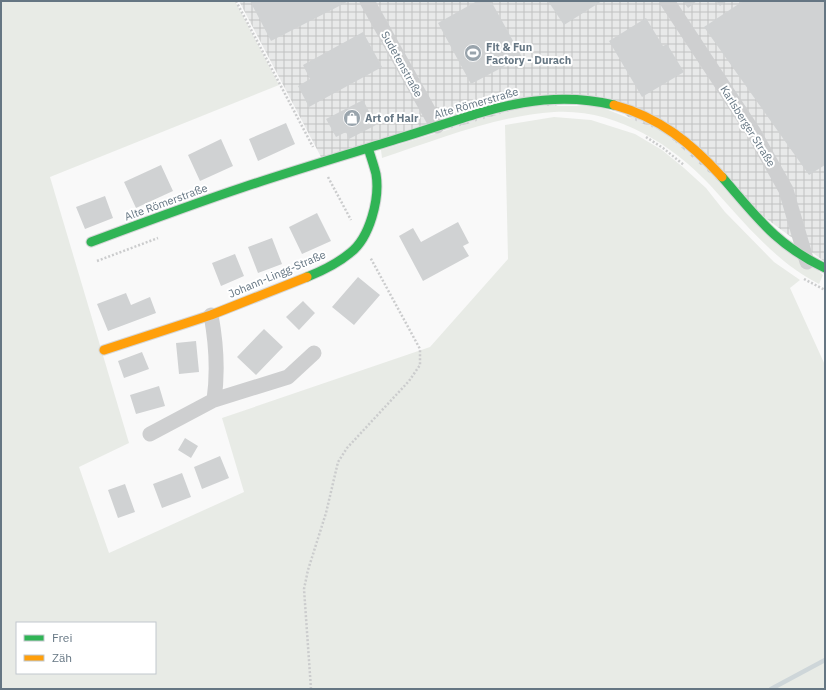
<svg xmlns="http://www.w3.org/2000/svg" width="826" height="690" font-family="'IBM Plex Sans',sans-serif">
<defs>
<pattern id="industrial-grid" width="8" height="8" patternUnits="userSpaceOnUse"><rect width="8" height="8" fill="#e8e9e9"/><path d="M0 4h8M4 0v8" fill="none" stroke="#c0c1c2"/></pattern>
</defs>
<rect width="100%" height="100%" fill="#f9f9f9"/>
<path fill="url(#industrial-grid)" d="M239 1H825V262L600 96 321 157Z"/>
<path fill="#e8ebe6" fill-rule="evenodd" d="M1 1H235L279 85 50 177 129 443 79 467 109 553 244 492 222 418 430 347 508 259 505 125 554 117 591 120 635 134 662 150 684 168 706 188 725 212 774 262 800 280 790 288 825 365V689H1ZM17 623H155V673H17Z
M527 106H598L664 132 823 275 819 284C774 261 743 221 710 185 671 143 613 108 554 112 495 116 437 140 382 158L381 150Z"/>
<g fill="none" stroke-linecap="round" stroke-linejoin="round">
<path stroke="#ced6d9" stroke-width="4.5" d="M771 689 825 660"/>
</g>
<path fill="#d0d2d3" d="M250 1H349L271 41Z
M477 1H491L522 57 471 84 438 23Z
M548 1H602L564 25Z
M683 1H697L688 8Z
M716 1H727L720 6Z
M743 1H825V165L809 175 704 27Z
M646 18 663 46 667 44 684 72 642 97 609 41Z
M363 32 382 67 309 107 298 86 310 79 303 65Z
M363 100 376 125 349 139 346 132 336 137 326 119Z
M286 123 295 144 258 161 249 139Z
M221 139 233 166 200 181 188 155Z
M161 165 173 191 136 208 124 182Z
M105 196 113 218 85 229 76 207Z
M317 213 331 241 302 254 289 227Z
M458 222 469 243 463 246 469 256 423 281 399 236 413 228 421 242Z
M272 238 282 264 258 273 248 247Z
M235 254 244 276 221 286 212 263Z
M358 277 380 295 354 325 332 307Z
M126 293 131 305 150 297 156 313 108 331 97 304Z
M303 301 315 313 299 330 286 317Z
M264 329 283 347 256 375 237 357Z
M196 341 199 372 179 374 176 343Z
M142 352 149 369 124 378 118 361Z
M159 386 165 406 136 414 130 395Z
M185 438 198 446 191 458 178 450Z
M220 456 229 478 202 489 194 467Z
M182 473 191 497 162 508 153 484Z
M125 484 135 512 118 518 108 490Z"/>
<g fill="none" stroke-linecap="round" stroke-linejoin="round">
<g stroke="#d5d6d7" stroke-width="11">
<path id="fast" d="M722 177C756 216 776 245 825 268
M91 242C142 223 193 204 244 187 295 170 346 155 397 139 471 117 535 86 614 105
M307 277C322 271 338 263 350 253 370 238 380 198 376 174 374 166 371 157 368 148"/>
</g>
<g stroke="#d5d6d7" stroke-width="11">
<path id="slow" d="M614 105C659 117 691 143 722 177
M104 350 211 315 307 277"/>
</g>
<path stroke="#cbcccd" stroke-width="2.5" stroke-dasharray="2 2" stroke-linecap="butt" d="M236 1 313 147
M646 137 663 148 684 165
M328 177 351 220
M97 261 158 238
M804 279 825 290
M311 689 304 589 308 570 326 513 338 462 347 448 409 381 420 365V349L370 257"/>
<path stroke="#cecfd0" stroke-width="15" d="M367 1 437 126
M667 1 754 133 786 190 807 262
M214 400 288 377 314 353
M150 434 214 400C218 372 216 342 211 315"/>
<use href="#fast" stroke="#30b455" stroke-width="9"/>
<use href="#slow" stroke="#ff9f0a" stroke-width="9"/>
</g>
<defs>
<g id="stadium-disc" transform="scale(0.9)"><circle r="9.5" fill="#99a4ac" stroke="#fff"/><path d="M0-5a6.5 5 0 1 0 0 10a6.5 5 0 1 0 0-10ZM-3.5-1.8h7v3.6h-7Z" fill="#fff"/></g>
<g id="shop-disc" transform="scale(0.9)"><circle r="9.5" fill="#99a4ac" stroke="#fff"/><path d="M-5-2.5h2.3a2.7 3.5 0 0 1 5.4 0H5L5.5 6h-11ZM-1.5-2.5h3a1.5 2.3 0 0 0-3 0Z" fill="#fff"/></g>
</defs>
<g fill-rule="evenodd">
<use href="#stadium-disc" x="473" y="53"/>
<use href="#shop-disc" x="352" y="118"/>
</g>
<g text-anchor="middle" stroke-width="4" stroke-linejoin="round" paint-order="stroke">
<g font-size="11" font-weight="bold" fill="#657683" stroke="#fff" text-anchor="start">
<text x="486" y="51">Fit &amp; Fun<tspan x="486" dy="13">Factory - Durach</tspan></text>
<text x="365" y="122">Art of Hair</text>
</g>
<g font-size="11" fill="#657683" stroke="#fff">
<text transform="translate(402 64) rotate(61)" y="4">Sudetenstraße</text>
<text transform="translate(476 103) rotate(-16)" y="4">Alte Römerstraße</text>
<text transform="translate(748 126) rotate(58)" y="4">Karlsberger Straße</text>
<text transform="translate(166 202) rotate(-20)" y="4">Alte Römerstraße</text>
<text transform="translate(277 274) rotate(-23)" y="4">Johann-Lingg-Straße</text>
</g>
</g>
<rect width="826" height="690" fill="none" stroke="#657683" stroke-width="4"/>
<rect x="16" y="622" width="140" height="52" fill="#ffffff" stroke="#c1c8cd"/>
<rect x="24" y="635" width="20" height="6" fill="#30b455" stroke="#c1c8cd"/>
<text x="52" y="642" font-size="12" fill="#657683">Frei</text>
<rect x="24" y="655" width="20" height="6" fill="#ff9f0a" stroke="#c1c8cd"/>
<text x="52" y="662" font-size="12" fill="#657683">Zäh</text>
</svg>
